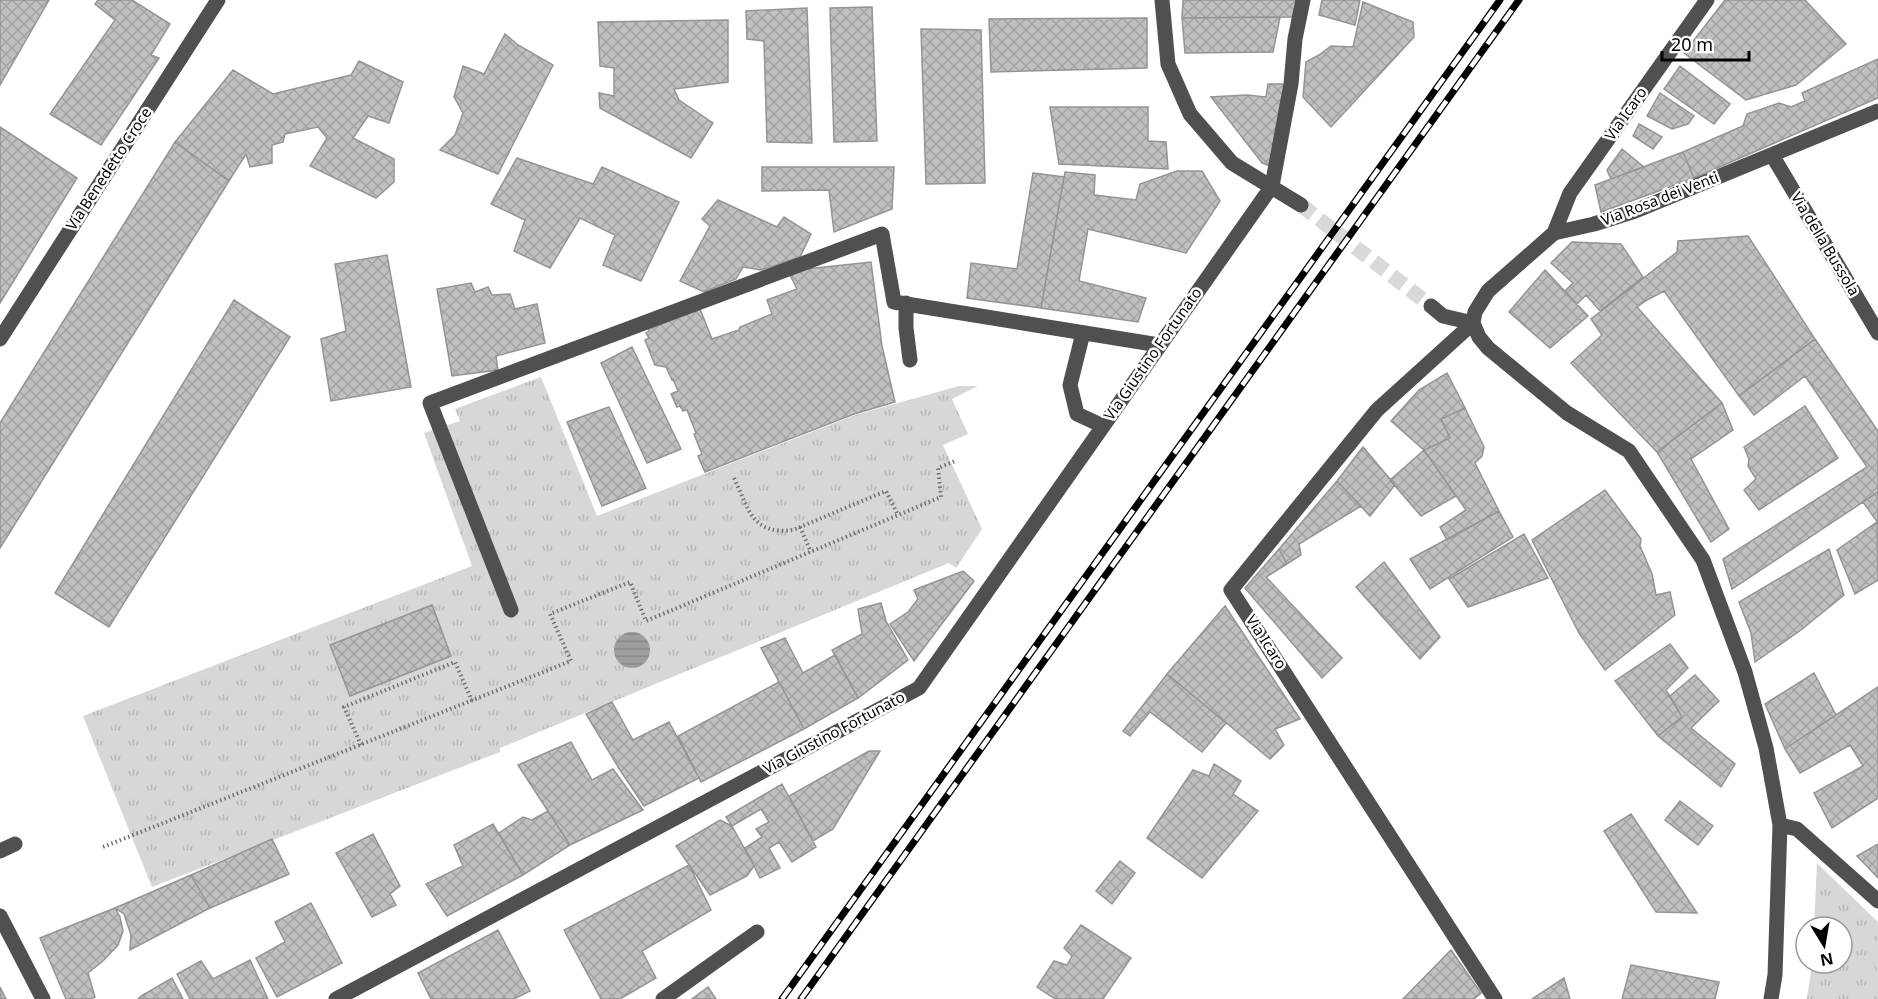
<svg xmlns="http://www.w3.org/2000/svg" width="1878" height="999" font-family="'Noto Sans',sans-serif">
<defs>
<pattern id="grass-tufts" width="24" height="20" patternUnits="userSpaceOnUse" patternTransform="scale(1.5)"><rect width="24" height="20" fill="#d7d7d7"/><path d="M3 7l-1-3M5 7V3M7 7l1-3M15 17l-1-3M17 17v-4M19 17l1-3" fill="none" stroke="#b7b7b7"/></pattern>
<pattern id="water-rules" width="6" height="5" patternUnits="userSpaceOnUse" patternTransform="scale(1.5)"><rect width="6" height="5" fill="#9e9e9e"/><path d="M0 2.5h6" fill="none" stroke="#868686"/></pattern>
<pattern id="building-cross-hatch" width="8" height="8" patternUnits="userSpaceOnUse" patternTransform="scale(1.5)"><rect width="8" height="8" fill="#c0c0c0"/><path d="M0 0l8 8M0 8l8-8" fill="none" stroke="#a3a3a3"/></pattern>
</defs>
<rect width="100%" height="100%" fill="#fff"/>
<path fill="url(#grass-tufts)" d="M541 377 597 516 855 415 959 386H978L952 399 968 434 943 445 982 529 956 568 949 563 500 748V752L152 887 83 716 472 566 424 433 460 421 455 409Z
M1817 863 1878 922V999H1807L1812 963H1842V927H1814Z"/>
<path fill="url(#water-rules)" d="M614 650a18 18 0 1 1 36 0a18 18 0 1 1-36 0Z"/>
<path fill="url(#building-cross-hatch)" stroke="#949494" stroke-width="1.5" d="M0 0H49L0 85Z
M98 0H132L170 24 151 55 159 58 101 145 50 114 115 20 95 4Z
M1183 0H1297L1293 17 1182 18Z
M1322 0H1360L1355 25 1319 15Z
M1725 0H1805L1846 44 1796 85 1746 100 1684 53Z
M1363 2 1413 22 1414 37 1331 127 1303 97 1306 62 1319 55 1331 46 1353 47Z
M872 7 877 141 834 142 830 8Z
M807 8 812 143 767 142 764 41 747 39 746 11Z
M1280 17 1273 52 1185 53 1182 18Z
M1147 18V68L991 72 989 19Z
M728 20V82L674 89 679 100 713 123 691 158 600 108 599 93 614 96V68L600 66 598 22Z
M921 29 981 30 985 183 926 184Z
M505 34 518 45 553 65 498 174 440 150 455 135 463 113 454 97 463 66 484 74Z
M1878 59V98L1694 178 1683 152 1743 126 1747 114 1779 103 1791 107 1805 101 1802 93Z
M359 61 403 82 389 123 368 116 353 138 394 159V182L376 198 310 166 327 138 318 127 285 134 283 142 272 145V163L250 167 246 154 229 181 175 142 233 70 273 94 351 75Z
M1680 66 1730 104 1714 124 1664 89Z
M1268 84H1291L1275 168 1262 163 1211 97 1247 95 1266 97Z
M1660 93 1694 116 1688 124 1672 129 1647 116Z
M1050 107H1148V141L1166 142 1168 169 1059 164Z
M1639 124 1662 137 1653 149 1633 136Z
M0 127 77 178 0 303Z
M175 142 229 181 0 548V423Z
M1622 149 1644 167 1611 179 1607 170Z
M1683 152 1694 178 1601 212 1595 185Z
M517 158 593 184 602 167 679 202 641 281 603 265 615 235 580 218 550 268 514 251 525 220 491 204Z
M762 167H894L892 209 834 232 829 190 762 191Z
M1177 171H1202L1220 201 1186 253 1088 229 1079 281 1146 298 1138 322 1041 308 1065 172 1095 175 1094 195 1136 200 1140 184Z
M1033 173 1064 177 1041 308 967 298 971 263 1017 269Z
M718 200 777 227 784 217 811 234 800 257 761 270 743 267 736 279 704 292 680 281 710 226 702 219Z
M1748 236 1815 339 1739 396 1664 291 1647 300 1637 307 1722 403 1657 452 1571 363 1602 335 1591 319 1677 252 1678 241Z
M1572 242 1621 244 1643 277 1600 311 1586 295 1577 304 1565 291 1573 283 1551 263Z
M387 255 411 387 331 401 321 339 346 331 335 264Z
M871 262 882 346 895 402 854 414 705 472 698 456 702 454 694 434 696 433 687 410 683 411 680 406 677 407 671 394 678 391 673 379 672 380 666 367 655 365 645 340 649 338 646 333 649 331 647 326 698 304 712 339 739 330 740 327 772 314 767 300 797 289 788 271Z
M1545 270 1588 316 1550 348 1509 312Z
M471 283 475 292 488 287 492 295 510 294 515 309 537 304 545 343 496 356 498 370 452 376 437 289Z
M234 300 290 337 109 627 55 593Z
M1815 339 1878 431V492L1732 589 1723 559 1867 467 1805 376 1754 415 1739 396Z
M632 347 681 449 647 463 601 363Z
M1447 373 1465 408 1441 419 1450 438 1424 450 1391 421 1419 390Z
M1722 403 1733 430 1691 459 1729 529 1711 542 1657 452Z
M1805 406 1838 458 1759 510 1744 490 1756 479 1748 466 1749 459 1744 447Z
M609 407 646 488 602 506 567 422Z
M1465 408 1484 447 1482 456 1475 463 1499 511 1447 540 1440 527 1466 510 1424 450 1450 438 1441 419Z
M1363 447 1395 485 1370 516 1337 481Z
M1424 450 1456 496 1421 516 1390 480Z
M1337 481 1361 506 1299 544 1301 555 1287 564 1279 549Z
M1605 490 1641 539 1640 546 1652 574 1656 595 1670 592 1675 615 1605 670 1579 633 1532 540Z
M1878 492V523L1863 502Z
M1499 511 1513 537 1430 589 1410 559Z
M1877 522 1878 580 1855 594 1837 550Z
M1524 534 1548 578 1468 607 1449 579Z
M1279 549 1287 564 1266 577 1342 658 1322 678 1245 588Z
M1829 549 1844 595 1801 630 1755 662 1751 633 1739 602Z
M1384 562 1440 637 1420 659 1356 587Z
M963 571 974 581 914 661 890 624 908 612 918 599 914 590Z
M881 603 886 621 908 660 858 698 832 650 862 634 858 609Z
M432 605 451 656 350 696 330 645Z
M1225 606 1300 719 1275 729 1284 745 1270 759 1167 674Z
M785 638 803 673 835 655 858 698 804 729 761 648Z
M1670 644 1688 668 1666 690 1682 717 1658 736 1615 681Z
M1814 673 1836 715 1785 749 1765 704Z
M1167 674 1226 723 1202 752 1150 712 1130 736 1123 731Z
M1695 675 1719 701 1691 728 1735 764 1721 787 1658 736 1682 717 1670 696Z
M779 682 804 729 701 782 678 736Z
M1878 687V798L1832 828 1814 793 1863 766 1850 745 1800 773 1785 749Z
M612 702 633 740 669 722 699 778 644 806 620 770 586 714Z
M571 742 592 780 613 769 643 810 570 845 518 765Z
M869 751H880L833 829 813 841 789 796Z
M1214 764 1241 781 1233 794 1258 811 1202 878 1147 838 1193 770 1209 776Z
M782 784 816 847 792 862 779 842 769 848 780 868 760 878 745 848 762 837 756 829 769 822 761 809 732 826 726 817Z
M1680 801 1713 826 1698 845 1665 820Z
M548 811 570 845 523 875 499 833 523 817 532 820Z
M1631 814 1697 913 1656 912 1604 831Z
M720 820 732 826 754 866 747 876 710 895 676 846Z
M493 824 523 875 447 916 426 884 463 866 454 845Z
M373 834 400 886 390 894 396 905 372 917 336 853Z
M272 839 289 874 210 908 191 875Z
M1878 844V878L1857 856Z
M1120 861 1135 873 1112 904 1096 891Z
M689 865 711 910 642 951 656 978 620 999H601L564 930Z
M191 875 210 908 130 950 131 935 124 914 115 908Z
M311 903 342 963 277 997 256 958 285 942 275 922Z
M115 908 120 917 123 931 118 945 103 961 88 973 95 997 91 999H66L40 938Z
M1081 925 1131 958 1103 999H1055L1037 987 1054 961 1067 965 1072 956 1064 948Z
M498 930 530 991 514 999H431L418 973Z
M1451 950 1481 993 1474 999H1403Z
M250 960 268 999H190L177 974 201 961 213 979Z
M1631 965 1719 982 1715 999H1622Z
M172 978 183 999H138L141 996Z
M1564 978 1570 999H1532Z
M0 987 6 999H0Z
M708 987 716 999H692Z"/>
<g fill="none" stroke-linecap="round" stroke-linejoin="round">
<path stroke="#d9d9d9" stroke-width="15" stroke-dasharray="15 8" stroke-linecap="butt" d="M1301 205 1431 306"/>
<path stroke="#727272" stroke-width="4" stroke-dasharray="1.5 3" stroke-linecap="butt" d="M734 478C749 510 752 535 793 530L886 491 898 515
M800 527 811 552
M361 745 344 707 455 662 472 701
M103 847 571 661 550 614 630 582 646 621 941 497 938 468 955 461"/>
<path stroke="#505050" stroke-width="15" d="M1162 0 1168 64 1190 114 1232 163 1301 205
M1772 155 1878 333
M1554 233 1570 193 1707 0
M906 303V328L910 360
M1431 306 1443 316 1473 323
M1473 323 1377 410 1231 590 1495 999
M1473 323 1479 337 1488 348 1567 413 1629 451 1703 560 1745 672 1766 748 1780 825 1775 975 1771 999
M1473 323 1475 312 1488 291 1554 233 1594 224 1635 211 1878 111
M1083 333 1070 385 1077 414 1103 426
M0 339 218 0
M511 610 430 403 882 234 894 302 1159 345
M1780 825 1797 829 1878 901
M0 851 15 844
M0 916 43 999
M336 999 919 688 1272 186 1291 84 1295 39 1303 0
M663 999 757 932"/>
<g stroke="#000" stroke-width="7">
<path id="rail" d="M782 999 1500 0
M801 999 1519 0"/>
</g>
<use href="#rail" stroke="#fff" stroke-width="4.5" stroke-dasharray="14" stroke-linecap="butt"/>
</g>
<g text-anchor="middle" stroke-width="5" stroke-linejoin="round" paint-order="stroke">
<g font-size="15" fill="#000" stroke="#fff">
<text transform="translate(1626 114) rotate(-55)" y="5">Via Icaro</text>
<text transform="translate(109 169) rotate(-57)" y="5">Via Benedetto Croce</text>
<text transform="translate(1660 199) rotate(-21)" y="5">Via Rosa dei Venti</text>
<text transform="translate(1825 244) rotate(59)" y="5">Via della Bussola</text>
<text transform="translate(1153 354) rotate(-55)" y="5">Via Giustino Fortunato</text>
<text transform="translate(1266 642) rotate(57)" y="5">Via Icaro</text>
<text transform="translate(834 733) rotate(-28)" y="5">Via Giustino Fortunato</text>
</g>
</g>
<g transform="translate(1824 945) rotate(169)"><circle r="28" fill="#ffffff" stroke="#999999" stroke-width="1.5"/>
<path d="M0-4.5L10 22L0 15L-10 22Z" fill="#000000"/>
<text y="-9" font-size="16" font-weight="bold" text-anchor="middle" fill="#000000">N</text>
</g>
<path d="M1662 51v9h87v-9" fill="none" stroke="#000000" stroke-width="3"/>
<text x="1671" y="51" font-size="18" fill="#000000" stroke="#ffffff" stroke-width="4.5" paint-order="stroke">20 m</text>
</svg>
